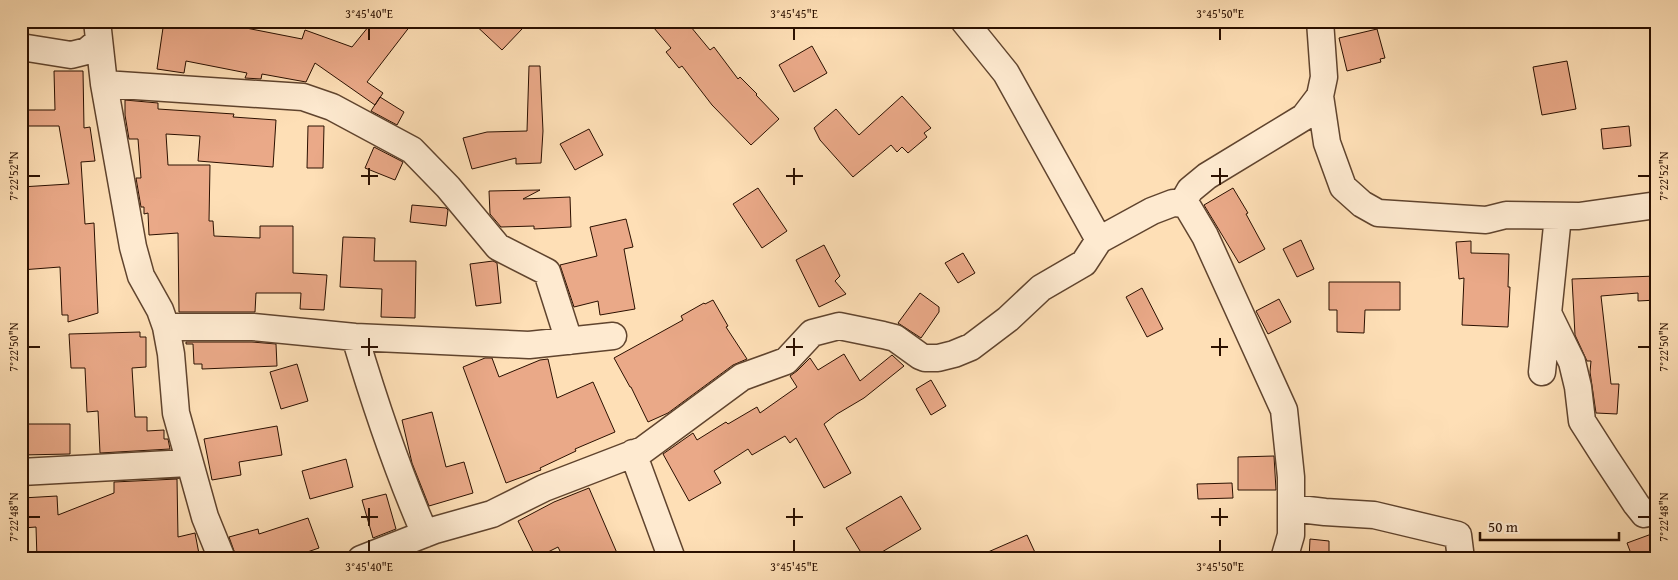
<svg xmlns="http://www.w3.org/2000/svg" width="1678" height="580" font-family="'Gentium Book Plus',serif">
<rect width="100%" height="100%" fill="#fedfb6"/>
<filter id="stains"><feTurbulence type="fractalNoise" baseFrequency=".004" numOctaves="4"/><feColorMatrix values="0 0 0 0 .2 0 0 0 0 .09 0 0 0 0 .02 0 0 0 .5 -.17"/></filter>
<radialGradient id="worn" r=".72"><stop offset=".6" stop-color="#630" stop-opacity="0"/><stop offset="1" stop-color="#630" stop-opacity=".3"/></radialGradient>
<path fill="#eaa988" stroke="#2b1000" d="M164 21H247L246 28 302 39 305 30 352 47 373 21H414L367 82 383 93 375 105 315 63 306 82 262 74 261 79 245 78 247 73 186 61 184 73 157 69Z
M471 21H514L522 29 502 50Z
M648 21H686L710 50 714 47 738 79 740 77 757 94 756 95 779 119 751 145 712 105 682 66 679 68 666 52 671 48Z
M1377 29 1385 58 1380 59 1381 62 1347 71 1339 38Z
M812 46 827 73 794 92 779 65Z
M1567 61 1576 109 1542 115 1533 67Z
M529 66H540L543 131 541 163 516 164V158L472 169 463 138 487 132 527 131Z
M54 71H83L84 128 90 127 95 161 81 162 85 224 94 223 98 313 68 322V315H62L60 267 21 270V187L69 184 59 126H25V110H55Z
M902 96 931 128 924 133 927 137 908 153 902 147 897 152 891 145 853 177 820 140 814 128 836 109 859 135Z
M380 97 404 112 397 125 371 111Z
M125 100 158 103V109L234 114 233 117 276 120 273 167 198 161 200 136 166 134 168 165H210L209 221H213L214 236 260 238V226H293V273L327 275 324 310 300 309 301 293H256L255 312H179L178 233 149 235 148 213 144 214V207H141L136 178H141L138 139H129L125 115Z
M308 126H324L323 168H307Z
M1629 126 1631 146 1603 149 1601 129Z
M589 129 603 155 575 170 560 144Z
M374 147 403 162 395 180 365 168Z
M758 188 787 231 762 248 733 204Z
M1233 188 1248 213 1246 214 1265 249 1239 263 1204 205Z
M540 190 523 199 570 197 571 227 534 229V226L501 227 490 214 489 191Z
M412 205 446 208 448 210 446 226 410 222Z
M626 219 633 247 624 249 635 309 600 315 598 301 574 307 560 265 597 256 590 227Z
M343 237 375 238 374 261H416L415 318 381 317 382 289 340 287Z
M1301 240 1314 269 1297 277 1283 249Z
M1471 241V253L1509 254 1508 287H1510L1508 327 1462 325 1464 278 1459 279 1456 242Z
M824 245 840 276 835 281 846 294 819 307 796 260Z
M963 253 975 273 958 283 945 263Z
M493 261 497 263 501 303 476 306 470 264Z
M1657 276V300L1638 301V293L1601 296 1611 384H1619L1617 414 1596 413 1590 372 1591 361H1587L1575 335 1572 279Z
M1329 282H1400V310H1365L1364 333 1337 332V310H1329Z
M1142 288 1163 329 1147 337 1126 297Z
M920 293 939 307V312L921 338 898 323Z
M1279 299 1291 322 1268 334 1256 311Z
M713 300 728 326 726 327 747 359 733 365 668 413 648 422 631 387H630L614 358 683 320 681 316 704 303 705 304Z
M140 332V337H146V367L132 368 135 417H147V431L164 430V439H168L170 449 100 453 98 411 87 412 85 368H71L69 334Z
M186 342H252L276 344 277 366 202 369V364H194L193 344H186Z
M844 354 860 381 892 355 904 366 864 398 837 414 824 424 851 473 824 488 796 438 790 443 785 436 752 455 748 449 714 471 721 483 689 501 663 454 693 433 697 440 726 422 728 424 757 407 760 413 797 387 790 376 797 371 810 358 818 370Z
M485 358H492L499 377 540 360 548 359 557 398 593 382 615 432 575 449 576 451 540 468 541 470 506 483 463 367Z
M297 364 308 401 281 409 270 372Z
M931 380 946 406 931 415 916 389Z
M432 412 446 467 464 462 473 493 429 506 412 463 402 420Z
M21 424H70V454L21 455Z
M277 426 282 455 239 462 241 475 212 480 204 439Z
M1274 456 1276 490H1238V457Z
M346 459 353 487 310 499 302 471Z
M177 479 178 537 195 533 200 559H37L36 527 23 528 22 498 57 496 58 515 114 493V482Z
M1232 483 1233 498 1198 499 1197 484Z
M589 488 617 553 603 559H564L558 547 536 558 518 521 554 502Z
M386 494 396 529 373 538 362 500Z
M901 496 921 529 870 559H865L846 528Z
M308 518 319 548 287 559H237L229 537 258 529 259 534Z
M1657 532V559H1633L1627 543Z
M1027 535 1038 559H972Z
M1310 539 1329 541V559H1309Z"/>
<g fill="none" stroke-linecap="round" stroke-linejoin="round">
<g stroke="#60442e" stroke-width="29">
<path id="minor" d="M97 21 104 84 133 247 141 276 160 310 166 327 171 354 176 413 205 517 222 559
M964 21 1006 73 1099 240
M21 47 71 55 87 51 99 41
M104 84 303 97 332 107 412 150 448 187 498 247 547 272 569 341
M1320 96 1327 143 1343 187 1362 204 1378 213 1486 220 1506 215 1579 216 1657 205
M1549 315 1572 362 1578 387 1582 421 1605 457 1636 504 1644 514
M166 327H253L355 337 529 345 613 336
M355 337C375 404 397 470 425 534
M1542 372 1558 216
M633 453 672 559
M21 472 188 463
M1291 508 1325 512 1374 515 1458 535 1461 559
M361 559 435 530 492 514 544 488 643 450 742 377 786 361 812 333 839 326 883 335 895 338 920 356 925 358H938L954 354 971 347 1008 319 1041 288 1084 263 1099 240 1152 211 1173 203 1186 204
M1284 559 1291 535V477L1284 410 1205 236 1186 204V197L1190 190 1207 176 1304 117 1320 96 1324 77 1320 21"/>
</g>
<use href="#minor" stroke="#feead0" stroke-width="26"/>
</g>
<path fill="none" stroke="#2b1000" stroke-width="2" d="M369 28V40M794 28V40M1220 28V40M369 168V185M794 168V185M1220 168V185M28 176H40M361 176H378M786 176H803M1211 176H1228M1638 176H1650M369 338V356M794 338V356M1220 338V356M28 347H40M361 347H378M786 347H803M1211 347H1228M1638 347H1650M369 508V526M794 508V526M1220 508V526M28 517H40M361 517H378M786 517H803M1211 517H1228M1638 517H1650M369 540V552M794 540V552M1220 540V552"/>
<rect width="1678" height="580" fill="none" stroke="#fedfb6" stroke-width="55"/>
<path d="M1480 532v8h139v-8" fill="none" stroke="#2b1000" stroke-width="2.5"/>
<text x="1488" y="532" font-size="15" fill="#2b1000" stroke="#feead0" stroke-width="4" paint-order="stroke">50 m</text>
<rect x="28" y="28" width="1622" height="524" fill="none" stroke="#2b1000" stroke-width="2"/>
<g font-size="12" text-anchor="middle" fill="#2b1000">
<text x="369" y="18">3°45'40"E</text>
<text x="794" y="18">3°45'45"E</text>
<text x="1220" y="18">3°45'50"E</text>
<text transform="translate(14 176) rotate(-90)" y="4">7°22'52"N</text>
<text transform="translate(1664 176) rotate(-90)" y="4">7°22'52"N</text>
<text transform="translate(14 347) rotate(-90)" y="4">7°22'50"N</text>
<text transform="translate(1664 347) rotate(-90)" y="4">7°22'50"N</text>
<text transform="translate(14 517) rotate(-90)" y="4">7°22'48"N</text>
<text transform="translate(1664 517) rotate(-90)" y="4">7°22'48"N</text>
<text x="369" y="571">3°45'40"E</text>
<text x="794" y="571">3°45'45"E</text>
<text x="1220" y="571">3°45'50"E</text>
</g>
<rect width="100%" height="100%" filter="url(#stains)"/>
<rect width="100%" height="100%" fill="url(#worn)"/>
</svg>
